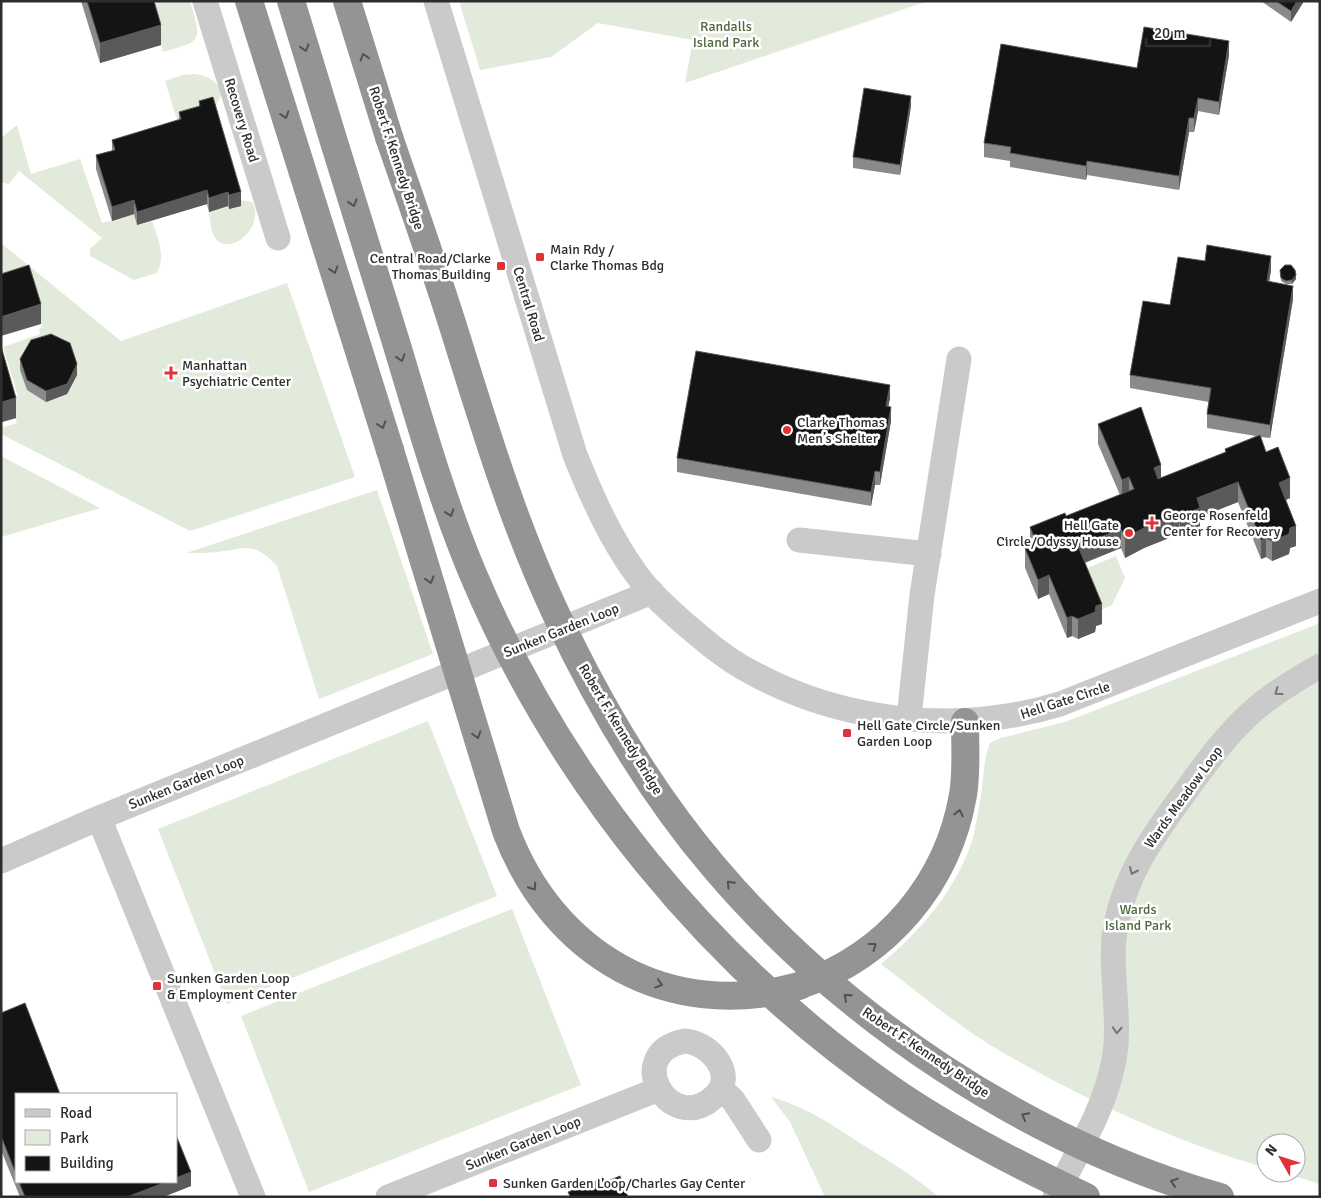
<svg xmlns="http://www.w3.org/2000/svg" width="1321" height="1198" font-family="Signika,sans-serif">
<rect width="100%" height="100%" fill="#fff"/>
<path fill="#e2eadb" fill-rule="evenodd" d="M148 1H190C202 41 203 41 163 52Z
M459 1H928L685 83 693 40 598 23 551 57 480 70Z
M195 74C209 76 217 81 222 94L213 111 179 126 165 81 183 75Z
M17 125 31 174 80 159 102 223 134 214 138 225 152 221C158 239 166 256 157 273L134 280 90 256V249L102 238 19 171 9 184 1 182V138Z
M240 200 252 202C268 228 222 264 212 231 210 225 210 218 209 212L228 206 229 209 241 206Z
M1 243 121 341 287 283 355 477 190 531 1 434V428L17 423 10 399 18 396 3 347 40 334 39 329 42 327 29 285 1 281ZM77 375 67 394 46 401Z
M1 456 100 508 1 537Z
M377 490 433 654 319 699 277 566C255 542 247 548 218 552 207 553 197 553 186 553Z
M1116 556 1125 578 1112 605 1101 610 1085 569Z
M1320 623V1184L1284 1173H1296V1143H1266V1168C1170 1140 1076 1096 990 1045 952 1021 916 991 881 964 920 931 951 896 970 847 975 835 976 820 979 807 984 785 982 764 990 743L1001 738 1065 722Z
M428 721 497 896 227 1004 158 829Z
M512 909 581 1085 309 1192 241 1016Z
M771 1097C805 1106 834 1126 863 1145 889 1161 915 1177 939 1197H825L790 1122Z"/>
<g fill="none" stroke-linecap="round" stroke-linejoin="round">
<path stroke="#cacaca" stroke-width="25" d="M205 1 278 238
M436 1 575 455C592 497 610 538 637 575 651 594 668 609 685 624 705 641 726 659 749 671 842 723 959 735 1060 704L1320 601
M799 540 929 554
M909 718 922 595 959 359
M99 818 253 1197
M1 861 99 818 652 592
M685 1041C711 1043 738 1076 714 1097 670 1137 621 1053 685 1041Z
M721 1089 733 1100 759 1140
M388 1197 659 1089
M1055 1197C1075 1156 1102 1114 1112 1069 1123 1026 1110 982 1114 938 1121 879 1154 834 1188 788 1208 760 1228 733 1254 710 1274 693 1297 679 1320 666"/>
<path stroke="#949494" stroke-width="28" d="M249 1 390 450
M347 1 389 137
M803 984C888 955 948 882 963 795 967 771 965 746 965 722"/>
<path stroke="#949494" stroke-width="28" d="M291 1C325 114 360 226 395 339 419 418 441 498 473 574 560 781 710 965 895 1092 955 1133 1020 1166 1086 1197
M389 137C412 204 436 271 457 339 486 432 514 525 556 614 598 703 650 792 714 867 842 1018 1029 1143 1220 1197
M390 450 506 831C553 955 668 1022 799 986"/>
</g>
<path fill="#8a8a8a" d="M81 1H154L161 45 100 63Z
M1261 1H1304L1291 22Z
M1229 55 1219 115 1198 111 1194 132H1189L1179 190 1087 175 1086 180 1010 167V161L984 157V143L1137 68Z
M199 101 241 206 229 209 228 206 209 212 207 204 137 225 134 214 112 221 96 169V155L112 151V140L179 120V112L199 106Z
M911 106 900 175 853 168V157Z
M1205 261 1271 270 1269 282 1293 299 1270 438 1260 437 1266 452 1290 498 1286 500 1296 546 1290 548 1289 554 1272 561 1266 557 1261 559 1238 502 1200 517V527L1180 536 1179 534 1144 548 1125 558 1121 548 1085 563 1102 624 1096 626 1095 632 1078 639 1072 636 1067 638 1049 594 1038 599 1025 568V548L1030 546V527L1066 516 1120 495 1098 444V424L1161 478 1225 452V449L1256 436 1207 428V414L1209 402 1130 388V375L1170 305Z
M1280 270 1296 279 1292 284H1286L1281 281Z
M1 346 16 418 2 422 1 419Z
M20 359 77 375 67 394 46 402 27 390 20 370Z
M890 398 888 406 891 421 880 485H875L871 506 677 472V458Z
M1 1013 16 1094V1182H176L191 1186 163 1197H20L1 1150Z"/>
<path fill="#5a5a5a" d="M1297 1H1304L1291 22V11Z
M161 25V45L100 63V43Z
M1229 41V55L1219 115V102Z
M911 96V106L900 175V165Z
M1198 98V111L1194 132V118Z
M1189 118V132L1179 190V176Z
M1087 161V175L1086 180V166Z
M207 190V204L137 225V212Z
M228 192V206L209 212V198Z
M241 192V206L229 209V195Z
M134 200V214L112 221V207Z
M1271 256V270L1267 295V281Z
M1296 275V279L1292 284V280Z
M1293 286V299L1270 438V425Z
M41 304V324L1 336V317Z
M77 364V375L67 394 46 402V391Z
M890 385V398L886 420V406Z
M16 398V418L2 422V402Z
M891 407V421L880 485V472Z
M1161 465V484L1154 487V468Z
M875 471V485L871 506V492Z
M1129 477V497L1122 500V480Z
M1290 478V498L1279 503V483Z
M1238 482V502L1200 517V527L1180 536V516L1197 498Z
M1179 514V534L1144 548 1125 558V538L1144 528Z
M1296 526V546L1290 548 1289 554 1272 561V541L1290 528Z
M1121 529V548L1078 565V546Z
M1266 538V557L1261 559V540Z
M1049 575V594L1038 599V580Z
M1102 604V624L1096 626 1095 632 1078 639V619L1096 606Z
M1072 616V636L1067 638V618Z
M191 1172V1186L163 1197H127L166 1182H176V1178Z"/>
<path fill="#141414" stroke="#5a5a5a" d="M87 1H154L161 25 100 43Z
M1276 1H1297L1291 11Z
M1144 27 1229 41 1219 102 1198 98 1194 118H1189L1179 176 1087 161 1086 166 1010 153 1011 147 984 143 1001 44 1137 68Z
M864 88 911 96 900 165 853 157Z
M213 97 241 192 229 195 228 192 209 198 207 190 137 212 134 200 112 207 96 155 115 150 112 140 181 119 179 112 200 106 199 101Z
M1207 245 1271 256 1267 281 1293 286 1270 425 1207 414 1211 388 1130 375 1143 301 1170 305 1178 257 1205 261Z
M29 265 41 304 1 317V274Z
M1285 265H1291L1295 270 1296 275 1292 280 1286 281 1281 278 1280 270Z
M51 334 70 343 77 364 67 384 46 391 27 380 20 359 31 340Z
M1 346 16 398 2 402 1 399Z
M696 351 890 385 886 406 891 407 880 472 875 471 871 492 677 458Z
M1141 407 1161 465 1154 468 1158 479 1226 452 1225 449 1260 435 1266 452 1278 447 1290 478 1279 483 1296 526 1290 528 1289 534 1272 541 1266 538 1261 540 1238 482 1197 498 1200 508 1180 516 1179 514 1144 528 1125 538 1121 529 1078 546 1102 604 1096 606 1095 612 1078 619 1072 616 1067 618 1049 575 1038 580 1025 548 1037 544 1030 527 1065 513 1066 516 1134 489 1129 477 1122 480 1098 424Z
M25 1003 60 1094H16V1174L1 1136V1013Z
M176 1135 191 1172 176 1178Z
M620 1176 628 1197H567L570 1196 568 1192 603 1178 605 1182Z
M19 1182H166L127 1197H25Z"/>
<defs><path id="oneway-chevron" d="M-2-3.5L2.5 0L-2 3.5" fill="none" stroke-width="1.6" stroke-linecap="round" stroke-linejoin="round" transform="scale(1.25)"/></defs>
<g stroke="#515151">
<use href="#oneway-chevron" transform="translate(305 48) rotate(73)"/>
<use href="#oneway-chevron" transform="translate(364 57) rotate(-107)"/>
<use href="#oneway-chevron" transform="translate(285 115) rotate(72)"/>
<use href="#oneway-chevron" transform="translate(353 203) rotate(73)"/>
<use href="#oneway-chevron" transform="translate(334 270) rotate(73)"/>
<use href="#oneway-chevron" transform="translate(401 358) rotate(73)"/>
<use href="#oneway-chevron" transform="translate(382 425) rotate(72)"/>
<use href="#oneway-chevron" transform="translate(450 513) rotate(71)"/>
<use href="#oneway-chevron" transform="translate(430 580) rotate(73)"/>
<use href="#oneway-chevron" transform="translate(477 735) rotate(74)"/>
<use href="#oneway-chevron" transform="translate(959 813) rotate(-77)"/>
<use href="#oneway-chevron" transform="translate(730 884) rotate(-133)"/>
<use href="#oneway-chevron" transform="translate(533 887) rotate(57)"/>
<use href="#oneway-chevron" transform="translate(873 946) rotate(-37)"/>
<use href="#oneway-chevron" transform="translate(659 984) rotate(18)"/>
<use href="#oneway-chevron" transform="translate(847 997) rotate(-139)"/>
<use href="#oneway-chevron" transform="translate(1025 1116) rotate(-152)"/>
<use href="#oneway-chevron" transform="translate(1174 1182) rotate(-162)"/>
</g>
<g stroke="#747474">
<use href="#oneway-chevron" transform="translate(1278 692) rotate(144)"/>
<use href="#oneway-chevron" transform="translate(1133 871) rotate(114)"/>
<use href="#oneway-chevron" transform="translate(1117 1030) rotate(93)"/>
</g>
<g fill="#e03336" stroke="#fff" stroke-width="2">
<rect x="535" y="252" width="10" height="10" rx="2.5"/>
<rect x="496" y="261" width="10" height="10" rx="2.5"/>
<path d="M168.5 365.5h5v5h5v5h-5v5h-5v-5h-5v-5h5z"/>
<circle cx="787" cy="430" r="5"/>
<path d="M1149.5 515.5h5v5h5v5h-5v5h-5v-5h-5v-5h5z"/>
<circle cx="1129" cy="533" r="5"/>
<rect x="842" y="728" width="10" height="10" rx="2.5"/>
<rect x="152" y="981" width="10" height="10" rx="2.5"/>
<rect x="488" y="1178" width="10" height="10" rx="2.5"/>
</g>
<g text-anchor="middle" stroke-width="5" stroke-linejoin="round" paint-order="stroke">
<g font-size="14" fill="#4e673c" stroke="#fff">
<text x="726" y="31">Randalls<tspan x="726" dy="16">Island Park</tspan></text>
<text x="1138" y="914">Wards<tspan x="1138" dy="16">Island Park</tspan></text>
</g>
<g font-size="14" fill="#2d2d2d" stroke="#fff">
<text transform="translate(242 120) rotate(73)" y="5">Recovery Road</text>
<text transform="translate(397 158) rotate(72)" y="5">Robert F. Kennedy Bridge</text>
<text transform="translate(529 304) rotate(73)" y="5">Central Road</text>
<text transform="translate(561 630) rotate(-22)" y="5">Sunken Garden Loop</text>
<text transform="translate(1065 700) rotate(-18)" y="5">Hell Gate Circle</text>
<text transform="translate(621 729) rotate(59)" y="5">Robert F. Kennedy Bridge</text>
<text transform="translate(186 782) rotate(-22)" y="5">Sunken Garden Loop</text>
<text transform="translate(1183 797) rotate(-54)" y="5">Wards Meadow Loop</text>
<text transform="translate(926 1052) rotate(34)" y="5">Robert F. Kennedy Bridge</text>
<text transform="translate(523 1143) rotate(-22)" y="5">Sunken Garden Loop</text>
</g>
<g font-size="14" fill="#2d2d2d" stroke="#fff" text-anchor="start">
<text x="550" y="254">Main Rdy /<tspan x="550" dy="16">Clarke Thomas Bdg</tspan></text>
<text x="491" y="263" text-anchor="end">Central Road/Clarke<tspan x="491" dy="16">Thomas Building</tspan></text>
<text x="182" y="370">Manhattan<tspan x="182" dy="16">Psychiatric Center</tspan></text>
<text x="797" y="427">Clarke Thomas<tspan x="797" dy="16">Men’s Shelter</tspan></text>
<text x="1163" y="520">George Rosenfeld<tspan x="1163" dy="16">Center for Recovery</tspan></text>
<text x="1119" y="530" text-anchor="end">Hell Gate<tspan x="1119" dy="16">Circle/Odyssy House</tspan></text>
<text x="857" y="730">Hell Gate Circle/Sunken<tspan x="857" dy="16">Garden Loop</tspan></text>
<text x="167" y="983">Sunken Garden Loop<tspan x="167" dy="16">&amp; Employment Center</tspan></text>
<text x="503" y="1188">Sunken Garden Loop/Charles Gay Center</text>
</g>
</g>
<rect width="1321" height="1198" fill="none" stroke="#2d2d2d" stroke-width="5"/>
<rect x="15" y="1093" width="162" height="90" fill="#ffffff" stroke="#ababab"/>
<rect x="25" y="1109" width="25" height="8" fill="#cacaca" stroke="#ababab"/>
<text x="60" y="1118" font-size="15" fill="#2d2d2d">Road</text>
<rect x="25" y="1130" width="25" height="15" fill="#e2eadb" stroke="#ababab"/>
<text x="60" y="1143" font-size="15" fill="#2d2d2d">Park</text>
<rect x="25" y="1156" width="25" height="15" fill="#141414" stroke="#ababab"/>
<text x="60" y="1168" font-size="15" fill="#2d2d2d">Building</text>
<g transform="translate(1281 1158) rotate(309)"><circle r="24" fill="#ffffff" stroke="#ababab"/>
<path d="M0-4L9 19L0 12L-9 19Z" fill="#e03336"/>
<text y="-8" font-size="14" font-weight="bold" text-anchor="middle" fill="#2d2d2d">N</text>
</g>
<path d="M1146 38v8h64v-8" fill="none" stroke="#2d2d2d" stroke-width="2.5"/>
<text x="1154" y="38" font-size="15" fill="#2d2d2d" stroke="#ffffff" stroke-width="4" paint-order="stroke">20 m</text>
</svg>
